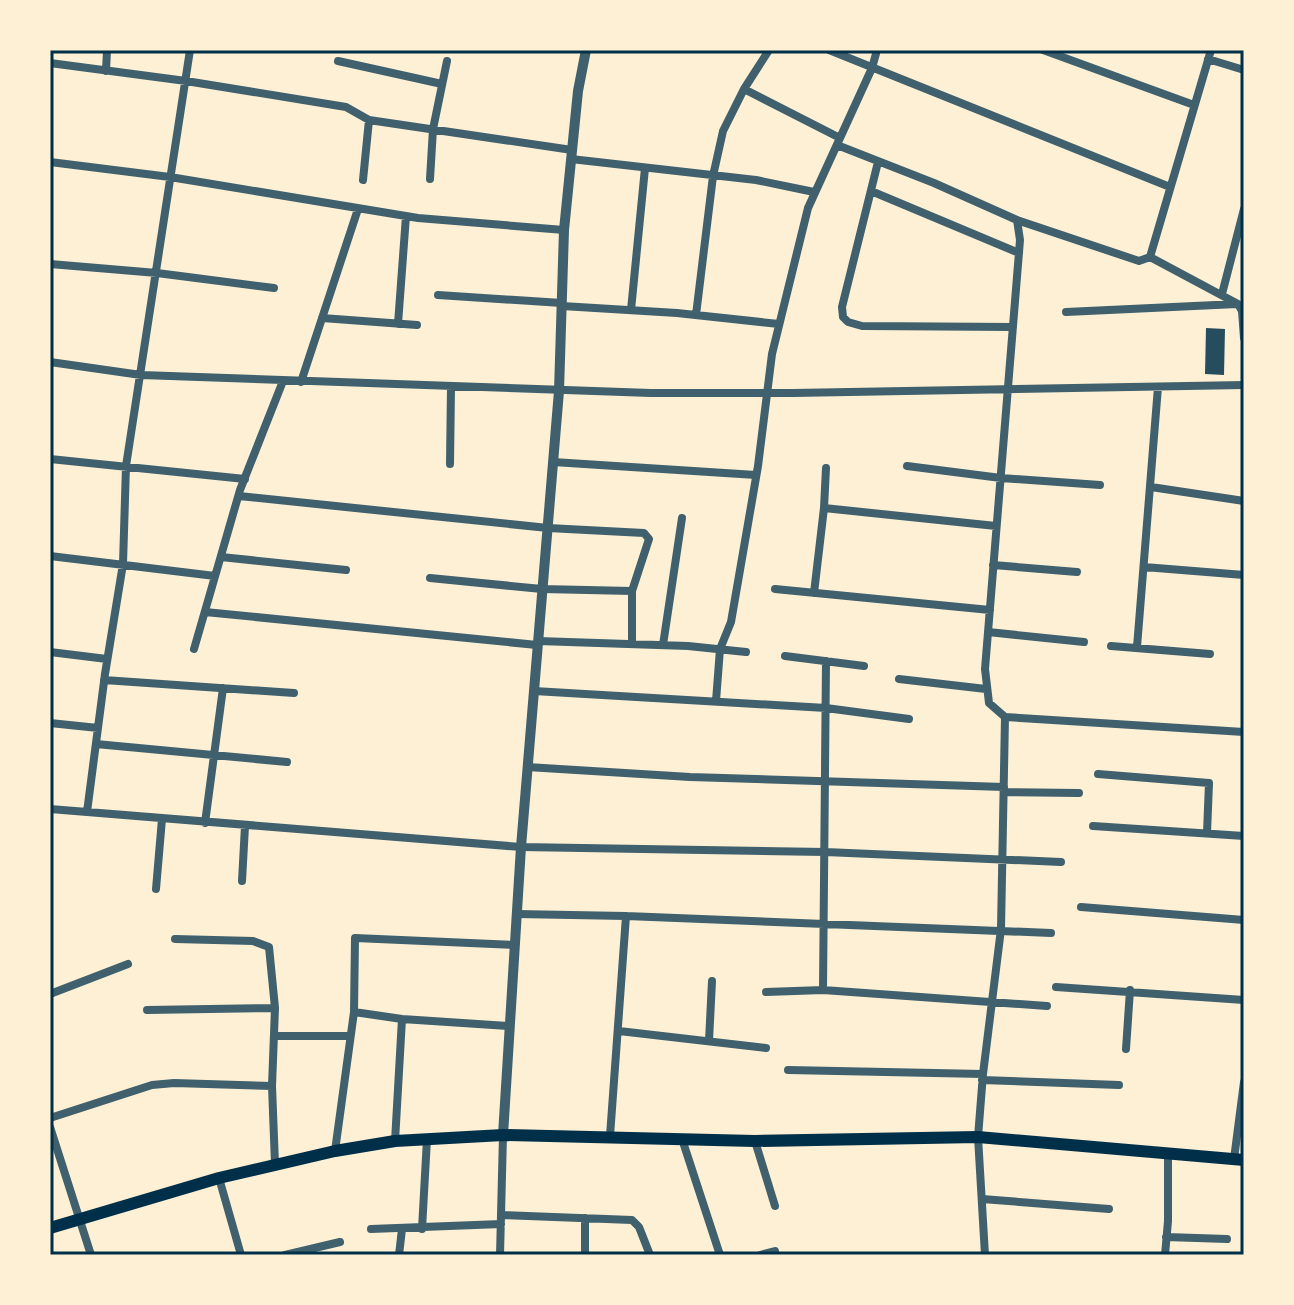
<svg xmlns="http://www.w3.org/2000/svg" width="1294" height="1305" font-family="'Fira Sans Condensed',sans-serif">
<rect width="100%" height="100%" fill="#fdf0d5"/>
<path fill="#264d5e" d="M1206 328 1225 329 1224 375 1205 374Z"/>
<g fill="none" stroke-linecap="round" stroke-linejoin="round">
<path stroke="#3f606c" stroke-width="8" d="M829 50 1170 187
M1043 50 1194 105
M1208 59 1244 70
M338 61 442 84
M50 63 186 81 346 107 369 120 572 150
M106 71 107 50
M744 89 840 138
M837 145 934 183 1017 220 1139 261 1150 257 1238 304 1242 311 1244 338
M571 159 756 180 814 192
M50 162 170 177 418 218 564 230
M878 162 842 307 843 317 848 322 862 326 1013 327
M430 179 433 129 447 61
M363 180 369 120
M871 191 1019 253
M1017 220 1020 240 985 669 989 703 1005 717 1244 732
M1150 257 1211 50
M50 264 157 273 274 288
M1222 294 1244 209
M438 295 562 303
M562 306 677 313 779 324
M631 310 645 168
M1066 312 1237 304
M696 315 713 176 723 131 744 89 769 50
M322 318 417 325
M398 324 406 216
M50 362 141 375 651 393H793L1244 385
M301 382 358 209
M50 459 245 479
M553 462 756 475
M450 464 451 387
M907 466 1001 478 1100 485
M1151 487 1244 501
M239 496 548 528 644 533 649 539 632 591V644
M824 508 826 468
M50 556 215 576
M221 557 346 570
M993 565 1077 572
M1144 567 1244 575
M430 578 542 589 632 591
M775 589 990 610
M814 593 824 508 996 526
M205 612 537 645
M988 632 1084 642
M538 641 688 646 746 652
M663 645 682 518
M1111 646 1210 654
M1137 647 1158 387
M194 649 240 490 283 381
M50 652 107 659
M785 656 864 666
M899 679 986 689
M104 680 294 693
M534 691 826 708 909 719
M716 701 720 649 731 622 758 466 772 354 808 208 872 68 877 50
M50 723 98 728
M96 744 287 762
M527 767 690 777 1004 787
M1098 774 1209 783 1207 833
M1004 792 1079 793
M50 809 521 847 825 852 1061 862
M87 812 105 674 123 564 126 466 190 50
M205 823 223 688
M1093 826 1244 836
M242 881 245 826
M156 889 162 819
M1081 907 1244 920
M516 914 626 916 1051 933
M175 939 253 941 269 947 275 1008 272 1086 275 1164
M1056 987 1244 1000
M823 990 826 661
M766 992 823 990 1047 1006
M50 994 128 964
M147 1010 275 1008
M354 1012 402 1019 508 1026
M619 1031 766 1048
M274 1036H350
M709 1041 712 981
M1126 1049 1130 990
M788 1070 983 1074
M982 1080 1119 1085
M50 1118 152 1085 174 1083 272 1086
M50 1127 91 1255
M610 1136 626 916
M682 1139 720 1255
M395 1141 402 1019
M755 1141 775 1206
M335 1151 354 1012 355 938 514 945
M1234 1159 1244 1082
M219 1178 241 1255
M982 1199 1109 1209
M502 1215 632 1220 639 1227 650 1255
M585 1218V1255
M371 1229 501 1224
M422 1229 427 1139
M1166 1237 1227 1239
M285 1255 340 1242
M399 1255 402 1229
M500 1255 503 1135
M760 1255 775 1251
M985 1255 978 1137 983 1074 1001 929 1005 717
M1165 1255 1168 1221V1155"/>
<path stroke="#3f606c" stroke-width="10" d="M503 1135 521 847 559 391 564 230 578 91 586 50"/>
<path stroke="#003049" stroke-width="12" d="M50 1228 219 1178 335 1151 395 1141 503 1135 755 1141 978 1137 1244 1160"/>
</g>
<rect width="1294" height="1305" fill="none" stroke="#fdf0d5" stroke-width="104"/>
<rect x="52" y="52" width="1190" height="1201" fill="none" stroke="#003049" stroke-width="3"/>
</svg>
